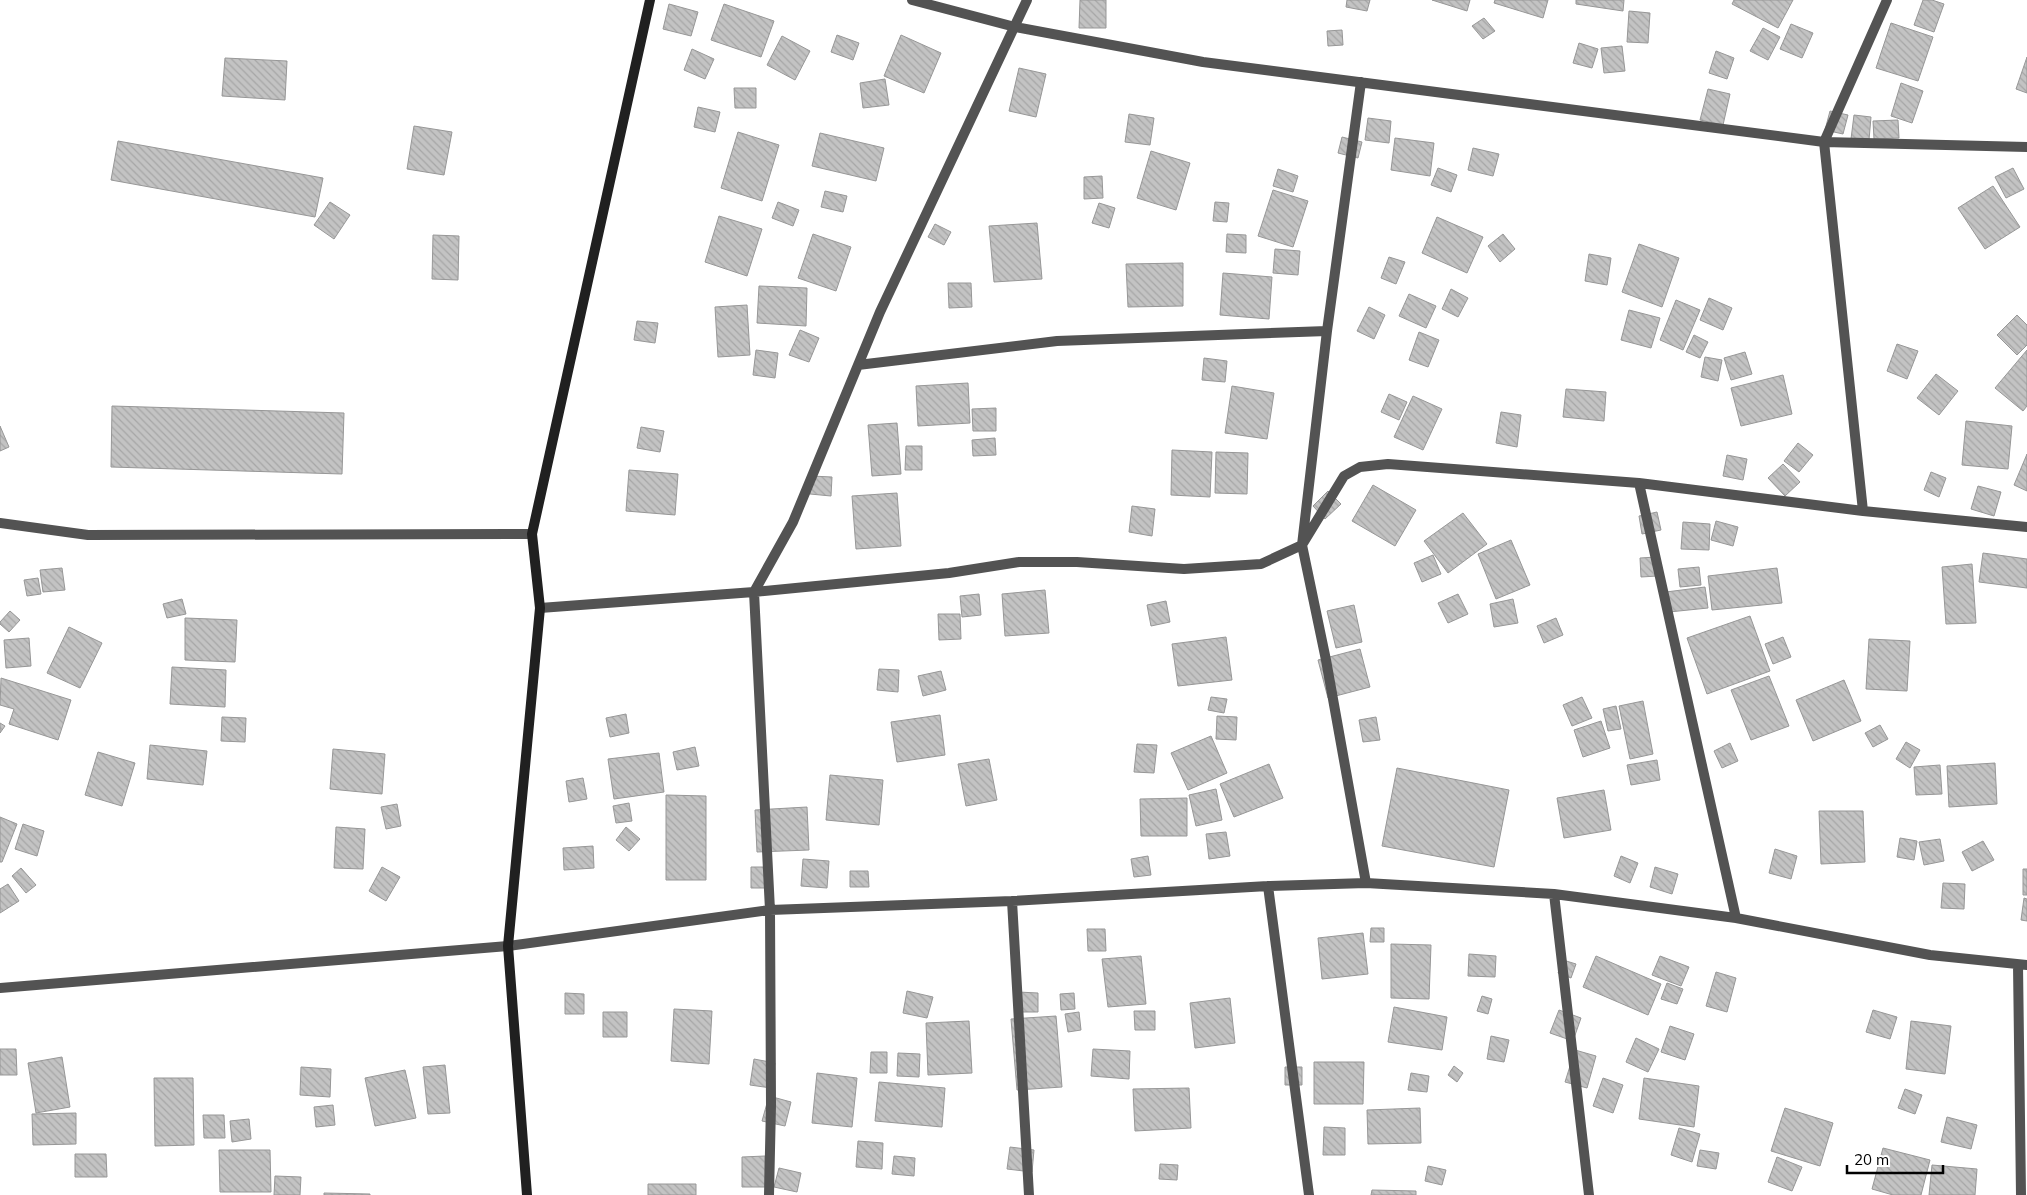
<svg xmlns="http://www.w3.org/2000/svg" width="2027" height="1195" font-family="Mulish,sans-serif">
<defs>
<pattern id="building-back-hatch" width="6" height="6" patternUnits="userSpaceOnUse" patternTransform="scale(1.25)"><rect width="6" height="6" fill="#c3c3c3"/><path d="M-1 5l2 2M0 0l6 6M5-1l2 2" fill="none" stroke="#a6a6a6"/></pattern>
</defs>
<rect width="100%" height="100%" fill="#fff"/>
<path fill="url(#building-back-hatch)" stroke="#979797" d="M1080 0H1106V28H1079Z
M1347 0H1370L1367 11 1346 7Z
M1432 0H1470L1467 11Z
M1495 0H1548L1543 18 1494 3Z
M1576 0H1624L1623 11 1576 4Z
M1734 0H1793L1778 28 1732 4Z
M1923 0H1932L1944 4 1934 32 1914 25Z
M669 4 698 12 691 36 663 29Z
M724 4 774 21 761 57 711 40Z
M1629 11 1650 13 1648 43 1627 42Z
M1484 18 1495 31 1483 39 1472 26Z
M1891 23 1933 37 1918 81 1876 68Z
M1791 24 1813 33 1802 58 1780 49Z
M1763 28 1780 37 1768 60 1750 51Z
M1342 30 1343 45 1328 46 1327 31Z
M837 35 859 43 853 60 831 52Z
M901 35 941 53 924 93 884 76Z
M782 36 810 51 795 80 767 65Z
M1579 43 1598 49 1592 68 1573 63Z
M1622 46 1625 71 1604 73 1601 48Z
M692 49 714 59 705 79 684 70Z
M1716 51 1734 58 1727 79 1709 73Z
M2027 57V93L2016 89Z
M225 58 287 61 285 100 222 96Z
M1019 68 1046 74 1036 117 1009 111Z
M885 79 889 105 863 108 860 83Z
M1901 83 1923 91 1912 123 1891 116Z
M734 88H756V108H735Z
M1708 89 1730 94 1723 125 1700 120Z
M698 107 720 112 715 132 694 127Z
M1830 111 1848 115 1843 134 1825 130Z
M1129 114 1154 118 1150 145 1125 142Z
M1854 115 1871 117 1869 140 1851 139Z
M1368 118 1391 121 1389 143 1365 140Z
M1898 120 1899 138 1874 139 1873 121Z
M414 126 452 132 444 175 407 169Z
M738 132 779 145 762 201 721 188Z
M820 133 884 148 876 181 812 166Z
M1342 137 1362 142 1358 158 1338 153Z
M1395 138 1434 143 1430 176 1391 170Z
M118 141 323 178 315 217 111 180Z
M1473 148 1499 154 1493 176 1468 170Z
M1151 151 1190 163 1176 210 1137 198Z
M1438 168 1457 175 1451 192 1431 185Z
M2013 168 2024 189 2006 198 1995 177Z
M1278 169 1298 176 1293 192 1273 186Z
M1102 176 1103 198 1084 199V177Z
M1993 186 2020 227 1985 249 1958 208Z
M1273 190 1308 201 1293 247 1258 236Z
M825 191 847 196 843 212 821 207Z
M330 202 350 215 334 239 314 225Z
M778 202 799 210 793 226 772 218Z
M1215 202 1229 203 1227 222 1213 221Z
M1099 203 1115 208 1109 228 1092 223Z
M719 216 762 229 747 276 705 262Z
M1437 217 1483 237 1467 273 1422 253Z
M1037 223 1042 279 994 282 989 226Z
M935 224 951 232 944 245 928 237Z
M813 234 851 247 836 291 798 278Z
M1227 234 1246 235V253L1226 252Z
M1503 234 1515 249 1500 262 1488 246Z
M433 235 459 236 458 280 432 279Z
M1639 244 1679 258 1662 307 1622 292Z
M1275 249 1300 251 1298 275 1273 273Z
M1589 254 1611 258 1607 285 1585 281Z
M1389 257 1405 262 1396 284 1381 278Z
M1183 263V306L1128 307 1126 264Z
M1223 273 1272 277 1269 319 1220 315Z
M948 283H971L972 307 949 308Z
M759 286 807 288 806 326 757 323Z
M1451 289 1468 298 1458 317 1442 309Z
M1409 294 1436 306 1426 328 1399 316Z
M1709 298 1732 308 1723 330 1700 320Z
M1676 300 1700 310 1683 350 1660 340Z
M747 305 750 355 718 357 715 307Z
M1369 307 1385 315 1374 339 1357 331Z
M1629 310 1660 318 1651 348 1621 340Z
M2017 315 2027 325V345L2017 355 1997 335Z
M637 321 658 323 655 343 634 340Z
M800 330 819 338 809 362 789 355Z
M1419 332 1439 340 1428 367 1409 360Z
M1694 335 1708 342 1700 358 1686 352Z
M1897 344 1918 351 1907 379 1887 371Z
M756 350 778 353 775 378 753 375Z
M2027 350V406L2023 411 1995 388Z
M1745 352 1752 374 1731 380 1724 358Z
M1705 357 1722 360 1718 381 1701 377Z
M1204 358 1227 361 1225 382 1202 380Z
M1936 374 1958 391 1939 415 1917 398Z
M1783 375 1792 414 1741 426 1731 388Z
M968 383 970 423 918 426 916 386Z
M1232 386 1274 393 1267 439 1225 433Z
M1566 389 1606 392 1604 421 1563 417Z
M1389 394 1407 402 1399 420 1381 412Z
M1413 396 1442 409 1423 450 1394 437Z
M112 406 344 413 342 474 111 467Z
M996 408V431H973L972 409Z
M1501 412 1521 415 1517 447 1496 443Z
M1966 421 2012 426 2008 469 1962 465Z
M897 423 901 474 872 476 868 425Z
M0 426 9 447 0 451Z
M641 427 664 431 660 452 637 448Z
M995 438 996 455 973 456 972 440Z
M1798 443 1813 455 1799 472 1784 461Z
M906 446H922V470H905Z
M1172 450 1212 452 1210 497 1171 495Z
M1216 452 1248 453 1247 494 1215 493Z
M2027 454V491L2014 485Z
M1727 455 1747 459 1743 480 1723 476Z
M1783 464 1800 482 1785 496 1768 478Z
M629 470 678 474 675 515 626 511Z
M1931 472 1946 478 1939 497 1924 490Z
M811 476 832 477 831 496 810 494Z
M1373 485 1416 510 1395 546 1352 521Z
M1978 486 2001 492 1994 516 1971 509Z
M1328 491 1341 504 1325 519 1313 506Z
M897 493 901 546 856 549 852 496Z
M1132 506 1155 509 1152 536 1129 532Z
M1657 512 1661 530 1642 534 1639 516Z
M1463 513 1487 544 1448 573 1424 541Z
M1716 521 1738 527 1733 546 1711 540Z
M1683 522 1710 524 1709 550 1681 549Z
M1511 540 1530 585 1496 599 1478 554Z
M1983 553 2027 559V588L1979 582Z
M1433 555 1441 574 1422 582 1414 563Z
M1656 557 1657 576 1641 577 1640 558Z
M1972 564 1976 623 1946 624 1942 567Z
M1699 567 1701 585 1680 587 1678 569Z
M62 568 65 590 43 592 40 570Z
M1777 568 1782 603 1712 610 1708 576Z
M38 578 41 594 27 596 24 580Z
M1705 587 1708 608 1669 612 1666 592Z
M1045 590 1049 633 1005 636 1002 594Z
M979 594 981 615 962 617 960 596Z
M1458 594 1468 614 1448 623 1438 603Z
M182 599 186 614 167 618 163 604Z
M1513 599 1518 623 1494 627 1490 604Z
M1166 601 1170 622 1151 626 1147 605Z
M1354 605 1362 642 1336 648 1327 611Z
M10 611 20 620 9 632 0 624V622Z
M938 614H960L961 639 939 640Z
M1750 616 1770 671 1707 694 1687 638Z
M185 618 237 620 235 662 185 660Z
M1556 618 1563 635 1544 643 1537 626Z
M69 627 102 643 80 688 47 673Z
M1226 637 1232 680 1178 686 1172 644Z
M1783 637 1791 657 1773 664 1765 644Z
M29 638 31 666 6 668 4 640Z
M1869 639 1910 641 1907 691 1866 689Z
M1360 649 1370 687 1328 698 1318 660Z
M172 667 226 670 225 707 170 704Z
M879 669 899 670 898 692 877 690Z
M941 671 946 690 923 696 918 676Z
M1769 676 1789 726 1751 740 1731 690Z
M1 678 71 700 58 740 9 724 14 709 0 705Z
M1844 680 1861 721 1813 741 1796 700Z
M1211 697 1227 699 1224 713 1208 710Z
M1582 697 1592 718 1572 726 1563 705Z
M1643 701 1653 754 1630 759 1619 706Z
M1616 706 1621 729 1608 731 1603 709Z
M626 714 629 733 610 737 606 718Z
M940 715 945 755 897 762 891 722Z
M1217 716 1237 717 1236 740 1216 739Z
M222 717 246 718 245 742 221 741Z
M1376 717 1380 740 1363 742 1359 720Z
M1601 721 1610 748 1583 757 1574 730Z
M0 723 5 726 0 733Z
M1880 725 1888 739 1873 747 1865 733Z
M1211 736 1227 773 1188 790 1171 753Z
M1906 742 1920 750 1910 768 1896 759Z
M1730 743 1738 761 1722 768 1714 751Z
M1137 744 1157 745 1154 773 1134 772Z
M150 745 207 751 203 785 147 779Z
M695 747 699 766 677 770 673 752Z
M333 749 385 754 382 794 330 789Z
M98 752 135 763 122 806 85 795Z
M659 753 664 792 614 799 608 759Z
M989 759 997 800 966 806 958 764Z
M1657 760 1660 780 1631 785 1627 765Z
M1995 763 1997 804 1949 807 1947 766Z
M1269 764 1283 798 1234 817 1220 784Z
M1940 765 1942 794 1916 795 1914 767Z
M1397 768 1509 790 1494 867 1382 846Z
M830 775 883 780 879 825 826 820Z
M583 778 587 799 569 802 566 781Z
M1216 789 1222 820 1196 826 1189 795Z
M1604 790 1611 830 1564 838 1557 798Z
M666 795 706 796V880H666Z
M1187 798V836H1141L1140 799Z
M629 803 632 821 616 823 613 806Z
M397 804 401 826 386 829 381 807Z
M807 807 809 850 757 852 755 810Z
M1819 811H1863L1865 862 1821 864Z
M0 817 17 824 2 862H0Z
M23 824 44 831 37 856 15 849Z
M336 827 365 829 363 869 334 868Z
M626 827 640 839 629 851 616 840Z
M1226 832 1230 856 1209 859 1206 834Z
M1900 838 1917 841 1914 860 1897 857Z
M1940 839 1944 861 1924 865 1919 842Z
M1983 841 1994 860 1972 871 1962 852Z
M593 846 594 868 564 870 563 848Z
M1775 849 1797 856 1791 879 1769 873Z
M1148 856 1151 875 1134 877 1131 859Z
M1621 856 1638 863 1630 883 1614 876Z
M803 859 829 861 827 888 801 886Z
M382 867 400 877 386 901 369 891Z
M751 867H769V888H751Z
M1655 867 1678 874 1672 894 1650 887Z
M21 868 36 885 26 893 12 876Z
M2023 869H2027V895H2023Z
M850 871H868L869 887H850Z
M1943 883 1965 884 1964 909 1941 908Z
M8 884 19 901 0 913V889Z
M2024 898 2027 899V921L2021 920Z
M1371 928H1384V942H1370Z
M1087 929H1105L1106 951H1088Z
M1363 933 1368 974 1322 979 1318 938Z
M1391 944 1431 945 1429 999 1391 998Z
M1469 954 1496 956 1495 977 1468 976Z
M1141 956 1146 1004 1108 1007 1102 959Z
M1596 956 1661 984 1648 1015 1583 987Z
M1660 956 1689 967 1681 986 1652 975Z
M1563 960 1576 964 1571 978 1558 973Z
M1716 972 1736 978 1727 1012 1706 1006Z
M1667 983 1683 989 1677 1004 1661 999Z
M907 991 933 997 927 1018 903 1013Z
M1018 992 1038 993V1012H1018Z
M565 993 584 994V1014H565Z
M1074 993 1075 1009 1061 1010 1060 994Z
M1482 996 1492 999 1488 1014 1477 1011Z
M1230 998 1235 1043 1195 1048 1190 1003Z
M1394 1007 1447 1017 1442 1050 1388 1042Z
M674 1009 712 1011 709 1064 671 1061Z
M1559 1010 1581 1018 1573 1041 1550 1033Z
M1873 1010 1897 1017 1890 1039 1866 1032Z
M1134 1011H1155V1030H1135Z
M603 1012H627V1037H603Z
M1079 1012 1081 1030 1068 1032 1065 1014Z
M1056 1016 1062 1087 1017 1090 1011 1019Z
M969 1021 972 1073 928 1075 926 1023Z
M1911 1021 1951 1026 1945 1074 1906 1069Z
M1670 1026 1694 1034 1685 1060 1661 1052Z
M1491 1036 1509 1040 1504 1062 1487 1059Z
M1636 1038 1659 1049 1648 1072 1626 1062Z
M0 1049H16L17 1075H0Z
M1093 1049 1130 1051 1129 1079 1091 1076Z
M1575 1050 1596 1056 1587 1088 1565 1082Z
M871 1052H887V1073H870Z
M898 1053 920 1054 919 1077 897 1076Z
M62 1057 70 1107 36 1113 28 1063Z
M754 1059 775 1063 771 1088 750 1085Z
M1314 1062H1364L1363 1104H1314Z
M445 1065 450 1113 428 1114 423 1067Z
M1454 1066 1463 1073 1457 1082 1448 1075Z
M301 1067 331 1069 330 1097 300 1095Z
M1285 1067H1302V1085H1285Z
M405 1070 416 1118 375 1126 365 1078Z
M817 1073 857 1078 852 1127 812 1123Z
M1411 1073 1429 1076 1427 1092 1408 1090Z
M154 1078H193L194 1145 155 1146Z
M1603 1078 1623 1085 1613 1113 1593 1106Z
M1644 1078 1699 1086 1694 1127 1639 1119Z
M879 1082 945 1088 942 1127 875 1121Z
M1189 1088 1191 1128 1135 1131 1133 1089Z
M1905 1089 1922 1095 1915 1114 1898 1108Z
M769 1096 791 1102 785 1126 762 1121Z
M333 1105 335 1125 316 1127 314 1107Z
M1420 1108 1421 1143 1368 1144 1367 1110Z
M1785 1108 1833 1123 1820 1166 1771 1151Z
M76 1113V1144L33 1145 32 1114Z
M203 1115H224L225 1138H204Z
M1947 1117 1977 1125 1971 1149 1941 1142Z
M249 1119 251 1139 232 1142 230 1121Z
M1324 1127 1345 1128V1155H1323Z
M1679 1128 1700 1134 1692 1162 1671 1155Z
M858 1141 883 1143 882 1169 856 1167Z
M1010 1147 1034 1150 1032 1172 1007 1169Z
M1883 1148 1930 1160 1921 1195H1893L1872 1189Z
M219 1150H270L271 1192H220Z
M1700 1150 1719 1153 1716 1169 1697 1166Z
M75 1154H106L107 1177H75Z
M765 1156V1187H742V1157Z
M894 1156 915 1158 914 1176 892 1174Z
M1777 1157 1802 1167 1792 1191 1768 1182Z
M1160 1164 1178 1165 1177 1180 1159 1179Z
M1932 1165 1977 1169 1975 1195H1929Z
M1428 1166 1446 1170 1442 1185 1425 1181Z
M779 1168 801 1173 797 1192 774 1187Z
M275 1176 301 1177 300 1195H274Z
M648 1184H696V1195H648Z
M1372 1190 1416 1191V1195H1371Z
M324 1193 370 1194V1195H324Z"/>
<g fill="none" stroke-linecap="round" stroke-linejoin="round">
<path stroke="#535353" stroke-width="10" d="M912 0 1015 27 1203 62 1824 142 2027 147
M1361 82 1327 331 1302 545 1326 660 1366 883
M858 365 1057 341 1327 331
M1639 483 1736 918
M1863 511 1824 142 1887 0
M0 523 88 535 532 534
M540 608 754 592 949 573 1019 562H1077L1184 569 1261 564 1302 545 1344 476 1360 467 1388 464 1639 483 1863 511 2027 527
M1268 886 1309 1195
M1554 894 1589 1195
M1012 901 1029 1195
M2018 965 2021 1195
M0 988 508 946 770 910 1012 901 1268 886 1366 883 1554 894 1736 918 1930 955 2027 965
M769 1195 771 1105 770 910 754 592 793 522 880 312 1027 0"/>
<path stroke="#202020" stroke-width="10" d="M527 1195 508 946 540 608 532 534 650 0"/>
</g>
<path d="M1847 1165v8h96v-8" fill="none" stroke="#000000" stroke-width="2.5"/>
<text x="1854" y="1165" font-size="15" fill="#000000" stroke="#ffffff" stroke-width="4" paint-order="stroke">20 m</text>
</svg>
